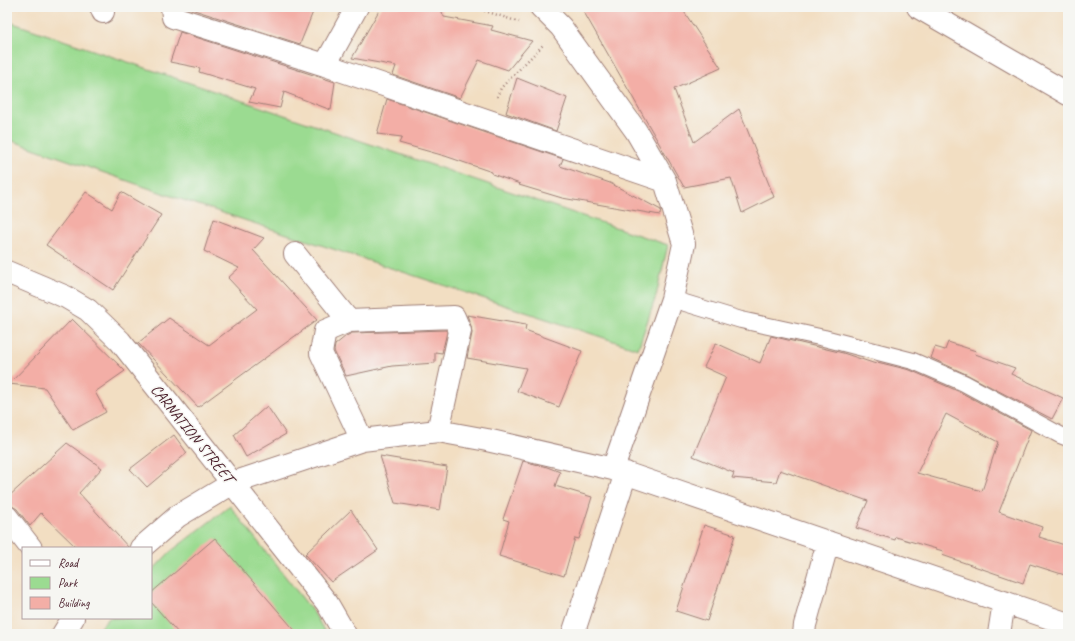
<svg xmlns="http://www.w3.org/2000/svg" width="1075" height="641" font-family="Caveat,sans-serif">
<rect width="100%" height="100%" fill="#f6f6f2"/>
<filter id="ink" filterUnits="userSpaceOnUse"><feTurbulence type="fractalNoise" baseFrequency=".025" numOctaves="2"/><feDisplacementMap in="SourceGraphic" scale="8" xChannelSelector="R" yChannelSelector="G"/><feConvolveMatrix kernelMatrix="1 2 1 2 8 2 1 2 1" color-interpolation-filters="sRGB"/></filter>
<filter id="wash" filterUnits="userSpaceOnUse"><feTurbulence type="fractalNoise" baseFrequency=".012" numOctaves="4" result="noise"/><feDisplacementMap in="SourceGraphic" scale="16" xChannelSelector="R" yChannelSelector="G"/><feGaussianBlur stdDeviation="0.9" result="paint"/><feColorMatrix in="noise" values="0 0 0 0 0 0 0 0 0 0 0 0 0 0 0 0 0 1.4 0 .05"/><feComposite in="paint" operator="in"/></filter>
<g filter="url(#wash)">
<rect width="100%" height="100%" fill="#f2dec2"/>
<path fill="#9bdb91" stroke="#727d5e" d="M7 21 668 245 656 296 638 349 168 195 7 139Z
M230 506 314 613 326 634H95L109 618H151V572L170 552Z"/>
<g id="blocks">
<path fill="#f3aea6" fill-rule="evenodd" d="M188 7H315L300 44 188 8Z
M381 7H440L444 17 493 26 491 30 532 41 508 70 479 60 460 98 393 75 396 66 352 58Z
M581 7H681L721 68 674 89 694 142 739 109 774 197 742 213 731 178 684 187Z
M180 32 335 82 331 110 284 92 280 108 249 102 255 89 199 72 200 68 170 62Z
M517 78 567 98 556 131 506 113Z
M387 99 563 159 560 166 610 183 661 210 660 215 562 198 519 185 520 184 492 174V172L445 156 399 143 402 137 377 134Z
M86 192 112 209 121 192 161 215 113 290 46 245Z
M214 219 264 238 253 250 317 320 198 407 138 343 169 318 209 345 257 309 228 278 239 268 204 251Z
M467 315 526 325 525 330 582 351 559 407 517 391 526 368 467 358 472 333 471 326Z
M72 319 125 371 95 392 106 412 73 430 45 388 9 384Z
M446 330 447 332 442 353 435 352V363L392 366 346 376 334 351 335 345 346 336 352 333Z
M771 336 843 353 876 364 877 362 910 370 960 392 1031 430 999 512 1042 527 1039 537 1068 546V576L1030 564 1023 583 942 555 943 551 896 537 895 540 856 528 868 501 780 470 776 482 732 478 734 473 693 456 726 377 704 367 716 343 760 363ZM946 414 998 442 982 491 917 473Z
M948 342 976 351 975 354 1015 368 1011 374 1063 398 1052 419 968 375 931 358 935 347 945 350Z
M267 406 286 434 246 457 234 435Z
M174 435 187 453 147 487 130 469Z
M67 443 102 468 79 493 129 548H77L41 513 30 526 17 509 12 506 7 505V498Z
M380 456 447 467 440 510 395 503Z
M523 461 547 467 560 472 555 486 592 497 579 539 575 538 564 576 499 556 509 521 503 519Z
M351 510 378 550 331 582 305 554Z
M704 525 735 535 707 621 676 611Z
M215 538 298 634H179L151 602V593Z"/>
</g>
</g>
<g filter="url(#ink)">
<use href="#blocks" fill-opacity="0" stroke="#9e7e76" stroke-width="1"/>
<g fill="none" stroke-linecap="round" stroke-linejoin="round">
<g stroke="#9e7e76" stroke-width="18">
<path id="lane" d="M672 299 741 320 824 338 913 361 964 383 1060 435 1068 438"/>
</g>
<g stroke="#9e7e76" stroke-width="24">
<path id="street" d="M101 7 103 12
M172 7 173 17 325 65 665 181
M541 7 561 27 636 131 665 181 684 244 672 299 613 469
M918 7 1068 94
M325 65 357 7
M295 254 349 321
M7 272 66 297 88 310 120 341 327 603 345 634
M362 440 321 353 325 331 349 321 454 317 460 331 438 431
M7 517 31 548
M141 548 178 516 233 483 362 440 438 431 487 440 613 469 1068 624
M63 634 73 618
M573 634 626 473
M804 634 805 625 828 542
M999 634 1004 602"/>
</g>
<path stroke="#9e7e76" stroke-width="2.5" stroke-dasharray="1 3" stroke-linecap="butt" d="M473 7 519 22
M497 97 501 88 543 45"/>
<use href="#lane" stroke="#fff" stroke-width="16"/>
<use href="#street" stroke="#fff" stroke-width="22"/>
</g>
</g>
<g text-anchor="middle" stroke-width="3" stroke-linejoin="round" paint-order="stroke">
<g font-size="16" fill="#4a1f2b" stroke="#f6f6f2">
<text transform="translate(193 433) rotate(51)" y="6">CARNATION STREET</text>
</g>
</g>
<rect width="1075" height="641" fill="none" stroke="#f6f6f2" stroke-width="24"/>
<rect x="22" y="547" width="130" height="72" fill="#f6f6f2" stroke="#b1a0a2"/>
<rect x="30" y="560" width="20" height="6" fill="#ffffff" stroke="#b1a0a2"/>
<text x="58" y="567" font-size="12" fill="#4a1f2b">Road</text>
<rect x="30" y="577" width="20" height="12" fill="#9bdb91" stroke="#b1a0a2"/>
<text x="58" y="587" font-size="12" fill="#4a1f2b">Park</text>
<rect x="30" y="597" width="20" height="12" fill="#f3aea6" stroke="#b1a0a2"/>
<text x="58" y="607" font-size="12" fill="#4a1f2b">Building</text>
</svg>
